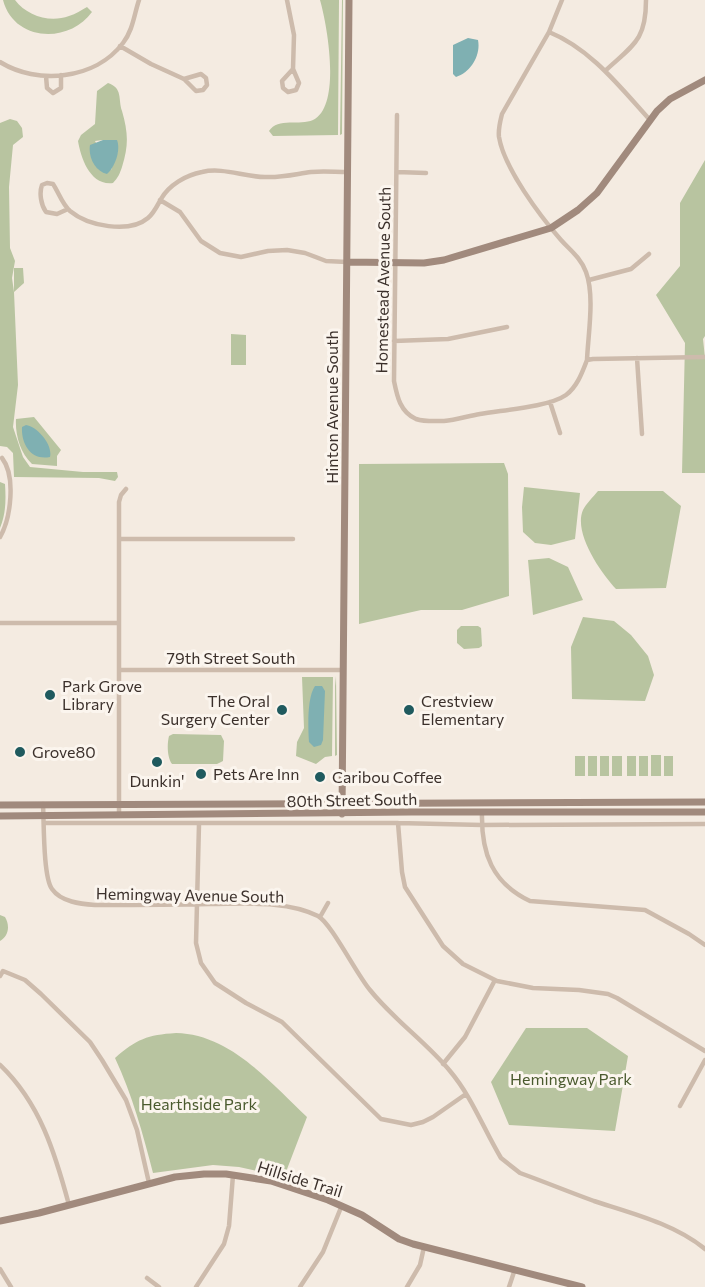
<svg xmlns="http://www.w3.org/2000/svg" width="705" height="1287" font-family="Commissioner,sans-serif">
<rect width="100%" height="100%" fill="#f4ebe1"/>
<path fill="#b8c4a0" fill-rule="evenodd" d="M3 0H15C27 16 50 23 69 16 76 14 81 10 87 7L92 12C69 44 14 42 3 0Z
M320 0H339L338 135 273 136 269 131C278 117 300 126 313 120 342 106 327 24 320 0Z
M342 0H343L342 134 340 135Z
M108 83C123 88 118 99 122 111 128 132 129 145 122 167 120 173 118 178 113 183 90 186 81 158 78 141L81 135 95 124 97 91ZM103 140H113L118 150 111 170 95 141Z
M10 119 17 121 22 128 23 137 13 145 9 187 10 248 15 261 12 278 14 292V268H23L24 283 14 292 18 385 13 427 23 457 30 467 83 472H117L118 477 115 481 99 478 14 477 13 453 7 447 0 446V123Z
M705 160V336L703 339 705 358V473H682L685 343 656 295 680 266V203Z
M231 334 246 335V365H231Z
M34 417 61 450 57 456V466L32 464C20 453 15 434 16 419Z
M504 463 508 474 509 596 462 610H421L359 624V464Z
M0 482 5 484C6 499 6 514 0 528Z
M524 487 580 493 575 539 551 545 535 543 523 532 522 507Z
M598 491H663L681 506 666 588 616 589C601 573 573 533 583 510 586 504 593 497 598 491Z
M549 558 568 567 583 600 533 615 528 560Z
M583 617 614 621 631 635 648 656 654 675 645 701 572 699 571 647Z
M461 626H478L481 628 482 646 479 648 464 649 457 643V630Z
M336 676 337 755 335 756V686Z
M302 677H333L332 756 325 757 316 764 296 756 297 742 304 728Z
M173 734 221 735 224 741 223 761 217 764H172C167 757 167 744 169 736Z
M651 755H661V776H651Z
M575 756H585V776H575Z
M588 756H597V776H588Z
M600 756H609V776H600Z
M612 756H622V776H612Z
M627 756H636V776H627Z
M639 756H648V776H639Z
M664 756H673V776H664Z
M0 915 5 917C10 925 9 936 0 941Z
M526 1028H587L628 1056 615 1131 509 1125 491 1082Z
M176 1033C230 1034 270 1082 307 1117L284 1177 239 1167 213 1165 153 1173C143 1134 132 1094 115 1058 137 1039 147 1035 176 1033Z"/>
<path fill="#7fb0b2" d="M468 38 478 40C481 55 471 72 456 77L453 74V45Z
M103 140H117C121 150 115 167 107 174 95 171 88 157 90 145Z
M26 425C38 427 53 445 50 457 31 461 21 444 22 427Z
M315 686H322L325 691 323 740 321 745 314 747 309 742C308 728 307 697 315 686Z"/>
<g fill="none" stroke-linecap="round" stroke-linejoin="round">
<path stroke="#cdbbac" stroke-width="4.5" d="M287 0 294 35 293 69 299 83 296 90 288 92 283 88 282 81 293 69
M562 0 549 32 502 114C500 122 498 129 499 137 504 168 540 216 561 240 570 250 581 258 586 272 595 296 588 335 587 360
M549 32C591 49 620 87 650 120
M120 46 151 64 184 79 196 91 203 90 207 85 206 78 201 74 184 79
M0 62C37 85 95 80 123 43 133 30 134 15 139 0
M605 71C633 45 646 41 646 0
M46 76 47 88 53 93 61 88V75
M397 115 394 381C397 396 400 412 416 419 425 422 435 421 444 421 456 420 468 416 480 414 502 410 549 407 566 395 577 387 582 373 587 360L593 359 705 357
M397 172 426 173
M160 200 180 212 201 241 220 253 241 257 268 251 287 250 305 253 326 261 347 262
M68 209 57 214 46 212C41 205 39 193 42 185L47 183 53 184C59 193 62 204 70 211 88 226 129 234 148 218 154 213 157 206 161 199 169 185 186 175 202 172 223 167 244 177 265 177 281 178 296 174 311 172 323 171 335 172 348 172
M589 280 631 269 649 254
M394 341 448 339 507 327
M637 358 642 434
M550 402 560 433
M0 537C11 518 16 476 2 458
M119 539H293
M0 623H119
M119 670H343
M43 804C44 821 43 877 52 889 61 902 81 904 95 905 133 905 171 905 209 904 244 904 286 900 318 916 331 923 357 975 370 990 394 1020 426 1042 450 1071 472 1097 484 1130 501 1158L520 1173C545 1182 569 1192 594 1201 631 1213 675 1224 705 1249
M482 812C481 853 492 883 530 901L645 910 689 934 705 945
M119 815V502L121 495 126 489
M44 823H398L482 825 705 824
M398 823 402 872 405 887 443 946 463 964 497 981 533 988 579 990 608 994 617 998 705 1051
M199 824 196 943 201 963 215 983 246 1003 282 1022 381 1119 411 1125 423 1122 433 1117 466 1094
M320 917 328 903
M0 976 3 971 25 980 41 994 90 1042 102 1060 126 1100 137 1130 149 1183
M443 1064 465 1037 495 980
M0 1065C40 1103 55 1153 69 1205
M680 1106 705 1060
M0 1269 11 1287
M147 1278 159 1287
M196 1287 224 1244 229 1226 233 1175
M300 1287 323 1252 342 1205
M407 1287 420 1265 424 1247
M509 1287 515 1269"/>
<path stroke="#a18a7d" stroke-width="7" d="M347 262 424 263 444 260 551 228 578 210 597 193 657 111 670 99 705 80
M0 805 705 802
M342 814 349 0
M0 816 411 812H705
M0 1221 39 1213 175 1177 204 1174H226L271 1181 328 1200 362 1215 399 1239 413 1244 582 1287"/>
</g>
<g fill="#1f5a5e" stroke="#fbf5ee" stroke-width="2">
<circle cx="50" cy="695" r="6"/>
<circle cx="282" cy="710" r="6"/>
<circle cx="409" cy="710" r="6"/>
<circle cx="20" cy="752" r="6"/>
<circle cx="157" cy="762" r="6"/>
<circle cx="201" cy="774" r="6"/>
<circle cx="320" cy="777" r="6"/>
</g>
<g text-anchor="middle" stroke-width="6" stroke-linejoin="round" paint-order="stroke">
<g font-size="16" fill="#3b302b" stroke="#fbf5ee">
<text transform="translate(383 280) rotate(-89)" y="6">Homestead Avenue South</text>
<text transform="translate(332 407) rotate(-90)" y="6">Hinton Avenue South</text>
<text x="231" y="664">79th Street South</text>
<text transform="translate(352 800) rotate(-1)" y="6">80th Street South</text>
<text transform="translate(190 895) rotate(1)" y="6">Hemingway Avenue South</text>
<text transform="translate(300 1179) rotate(17)" y="6">Hillside Trail</text>
</g>
<g font-size="16" fill="#3b302b" stroke="#fbf5ee" text-anchor="start">
<text x="62" y="692">Park Grove<tspan x="62" dy="18">Library</tspan></text>
<text x="270" y="707" text-anchor="end">The Oral<tspan x="270" dy="18">Surgery Center</tspan></text>
<text x="421" y="707">Crestview<tspan x="421" dy="18">Elementary</tspan></text>
<text x="32" y="758">Grove80</text>
<text x="213" y="780">Pets Are Inn</text>
<text x="332" y="783">Caribou Coffee</text>
<text x="157" y="787" text-anchor="middle">Dunkin'</text>
</g>
<g font-size="16" fill="#4a5a2e" stroke="#fbf5ee">
<text x="571" y="1085">Hemingway Park</text>
<text x="199" y="1110">Hearthside Park</text>
</g>
</g>
</svg>
